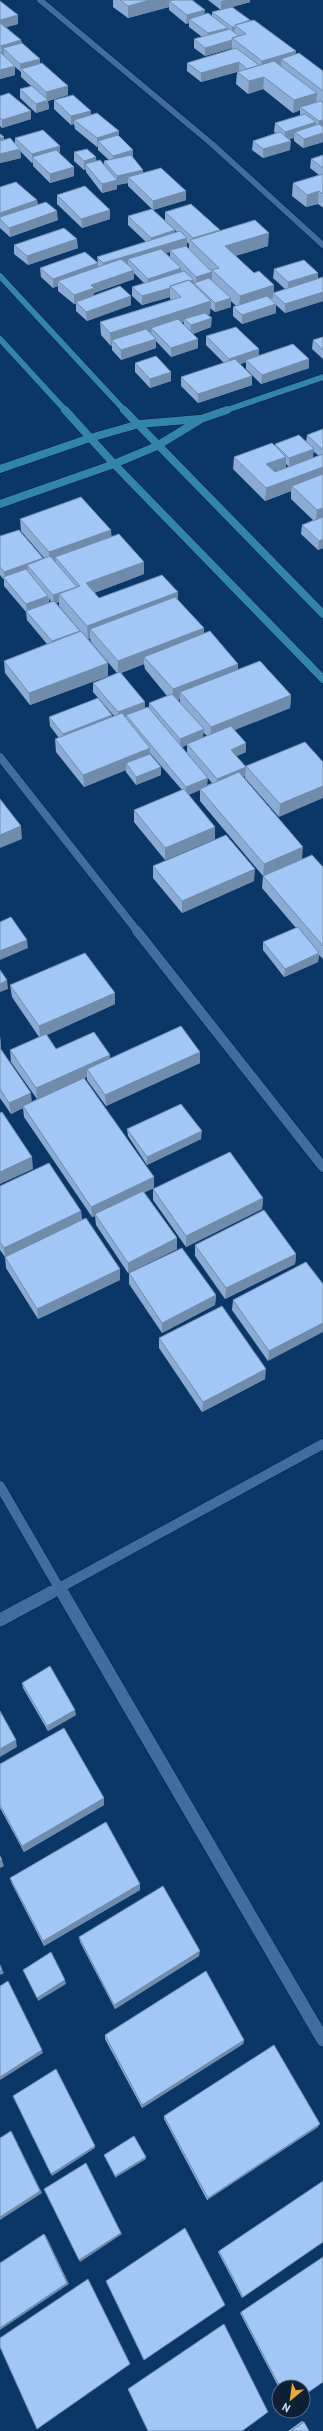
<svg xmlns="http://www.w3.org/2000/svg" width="323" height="2431" font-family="'PT Sans',sans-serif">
<rect width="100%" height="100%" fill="#0b3768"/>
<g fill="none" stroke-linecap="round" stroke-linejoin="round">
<g stroke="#001e43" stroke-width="7">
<path id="street-far3" d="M40 0 212 144 323 245"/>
</g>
<g stroke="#001e43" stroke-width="9">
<path id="street-far2" d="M0 757 138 932"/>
</g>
<g stroke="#001e43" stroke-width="11">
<path id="street-far1" d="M137 931 323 1167
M0 1486 62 1593
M50 1593 323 1444"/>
</g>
<g stroke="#001e43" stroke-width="14">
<path id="street" d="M62 1592 323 2040
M0 1620 52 1592"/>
</g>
<g stroke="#001e43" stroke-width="7">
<path id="secondary-far1" d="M0 276 125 411
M0 339 66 411
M224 411 323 377"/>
</g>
<g stroke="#001e43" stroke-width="9">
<path id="secondary" d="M65 410 114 464 323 679
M124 410 323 614
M0 469 90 438 139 424 199 419
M0 504 114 464 157 446 201 419 227 410"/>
</g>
<use href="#street-far3" stroke="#406ca1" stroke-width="6"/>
<use href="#street-far2" stroke="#406ca1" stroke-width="8"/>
<use href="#street-far1" stroke="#406ca1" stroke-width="10"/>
<use href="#street" stroke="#406ca1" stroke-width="13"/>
<use href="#secondary-far1" stroke="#3384a9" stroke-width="6"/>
<use href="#secondary" stroke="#3384a9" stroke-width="8"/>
</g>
<path fill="#8babd4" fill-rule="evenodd" d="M113 0H192L205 10 204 14 212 16V12L250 20 296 51 295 54 323 71V142L303 148 294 141V138L289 139 290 150 263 158 252 150 253 141 276 133 274 132 275 123 300 116V110L293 113 263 89 248 94 236 84 237 72 201 82 187 71V63L231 50 232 48 205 56 194 48V39L202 37 189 27V23L186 24 169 10V7L128 18 113 7Z
M208 0H250V2L221 10Z
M0 1 18 15V24L6 27 21 40 22 43 40 59V64L68 86V95L48 101 49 109 36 113 20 98V89L31 86 21 77V72L15 67V75L0 79Z
M0 93V96L31 119 2 128 0 126Z
M54 100 91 115 119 131V137L133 150V158L143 170V173L186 191V200L153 210 128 186V183L117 185V184V189L102 193 86 172V170H84L74 161V152L97 161 104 166V161L109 160 98 150V147H97L75 129 74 124 71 125 54 109Z
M0 134 4 137V140L15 144V138L60 146V154L74 167V176L50 183 33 166V162L32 163 20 151 21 158 0 163Z
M323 155V207H322L318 204 306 207 292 196 293 183 319 175 310 168 311 159Z
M0 187 37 200 38 205 58 220 10 237 0 228Z
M57 195 110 219 82 228 57 204Z
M165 212 220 230V231L268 246 235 256 274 293 285 289 273 278 274 269 318 279 323 277V301L285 313 276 305V313L242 324 233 316V307L236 306 231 301V307L215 312 210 308V314L207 315 211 327 193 334 198 348 171 357 156 341V348L121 360 112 350V345L111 346 101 335 100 322 171 300 170 299V297L142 305 132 296V287L144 283 134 273V279L94 293V296H131V305L87 321 76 311V304H74L58 291V286L53 288 41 277 40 268 98 263 97 257 146 242 128 225V216L175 233 177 232 165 221ZM187 242 189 244V249L187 247ZM170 252V257L166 253ZM184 322V326L182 323Z
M14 245 78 248 28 265 14 254Z
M206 336 259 356 309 368 261 384 246 369V362L240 364 252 376V385L198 403 181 386V377L224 363 206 345Z
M323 337V359L312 349 313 340Z
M135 363 171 372V381L150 388 135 372Z
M323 429V548L318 550 301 534 302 525 313 520 291 499V491L265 501 233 469 234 457 275 445V444L306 442 307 435ZM313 451 319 456 286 468V464L289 467 313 458Z
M20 519 112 536 144 562V574L94 593 99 598 178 592V600L204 628V634L238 670 291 695 290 708 234 730 246 752 236 756 246 767 305 742 279 817 245 778V776L243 777 302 859 323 867V959L319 955 318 962 284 977 263 950V942L296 928 262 888 263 876 200 801V790L188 795 215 827V839L165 860 134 822V810L182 790 150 753V754L161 775 136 785 126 772V770L84 787 56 752 55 739 59 738 50 726 49 717 112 715V717L114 716 93 692V683L117 673 91 642 90 638 88 639 108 663V676L30 705 5 673 4 661 47 644 27 620 26 612 4 586V580L0 575V536L43 559H45L21 531ZM49 598 51 602H49ZM59 602V606L81 632H80L56 603ZM144 664 145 669 167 696 149 703V709L145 708V702L121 673ZM180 699V703L178 700ZM203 732 207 736 203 738ZM187 745V753L212 783 207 785 182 747Z
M153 866 254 881 182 913 153 878Z
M10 985 115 1004 47 1035 56 1049 110 1055V1058L200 1052V1063L106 1106 87 1080V1077L84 1078 154 1177V1188L144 1192 177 1238V1249L128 1273 96 1225 95 1216 92 1217 24 1117 23 1108 11 1114 0 1098V1036L1 1048H0L31 1102 37 1099 11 1062 10 1050 39 1037 12 997Z
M127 1129 201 1139 147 1165 128 1136Z
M0 1186 81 1211 82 1220 120 1269V1280L38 1319 6 1268 5 1257 0 1250Z
M153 1189 263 1198 262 1209 186 1247 153 1200Z
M195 1245 296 1254 295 1264 225 1299 195 1256Z
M306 1262 268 1361 232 1310 233 1300Z
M129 1273 216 1295 215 1305 162 1333 129 1284Z
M159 1338 265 1379 202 1412 159 1348Z
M22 1683 76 1715 48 1731 23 1688Z
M0 1764 104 1798V1805L24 1852 0 1808Z
M10 1878 140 1890 44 1946 12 1884Z
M79 1937 199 1956 115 2009 80 1942Z
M105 2035 244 2040 243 2044 142 2108 105 2039Z
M164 2116 318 2127 207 2200 164 2119Z
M323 2242 242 2298 218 2252 219 2251Z
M323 2257 303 2387H279V2388L240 2313Z
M302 2421 304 2422 309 2431H288Z"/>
<path fill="#718bac" d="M150 0H183L169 1V7L128 18V6Z
M225 0H250V2L221 10V1Z
M205 10 204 18 189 19V23L186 24 187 15Z
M18 15V24L0 29V20Z
M232 27H235L234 35 232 36Z
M228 28V36L208 42V33Z
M21 40 22 49 3 48 4 54 2 55 1 46Z
M232 40V48L205 56V48Z
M296 51 295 63 281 59V67L261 73 262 61Z
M40 59V67L21 69V72L20 64Z
M239 62V71L201 82V73Z
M15 66V75L0 79V70Z
M264 77 263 89 248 94 249 81Z
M68 86V95L48 101 49 109 36 113V104L47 101 46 92Z
M317 93 316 105 300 107V110L293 113 294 100Z
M31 111V119L2 128V120Z
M91 111V120H74V124L71 125V116Z
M323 120V129L318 130 319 121Z
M316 122 315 131 295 132 294 138 285 140V132Z
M119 131V140L98 141V147H97V138Z
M323 133V142L303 148 304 139Z
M4 137V146L0 147V138Z
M291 141 290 150 263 158V149Z
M60 146V154L32 157 33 162 32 163V154Z
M20 149 21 158 0 163V154Z
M133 150V159L114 165 113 156Z
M96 157 97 166 85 164 86 170H84V161Z
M74 167V176L50 183V174Z
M143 170V179L128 177V183L117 185V176Z
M117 180V189L102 193V184Z
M186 191V200L153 210V201Z
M319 191 318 204 306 207 307 195Z
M37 200 38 209 0 219V213Z
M110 210V219L82 228 81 219Z
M57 211 58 220 10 237 9 228Z
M175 230V239L151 247V238Z
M220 230V239L193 244V238Z
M269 233 268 246 225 259V246Z
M187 238V247L170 250V252L133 263 128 259V265L104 272 103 263Z
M77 239 78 248 28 265 27 256Z
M98 263V272L58 281V286L53 288V279Z
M181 268V277L148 288V279Z
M134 270V279L94 293V297L76 302V304H74V295L91 285Z
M212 272V281L196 284V277Z
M318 273V282L288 291V282Z
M194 280V289L171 287Z
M274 285V294L273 293V298L239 309 240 296Z
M170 288V297L142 305V296Z
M323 292V301L285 313V304Z
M131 296V305L87 321 86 312Z
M231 298V307L215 312V303Z
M211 301 210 314 187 321 184 319V322L155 331 151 328 152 332 115 344 112 340V345L111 346 110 333Z
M276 304V313L242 324V315Z
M212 318 211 327 190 334 191 325Z
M156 339V348L121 360V350Z
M198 339V348L171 357V348Z
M259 349V358L246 360V362L229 368V359Z
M309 359V368L261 384 262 375Z
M171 372V381L150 388V379Z
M252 376V385L198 403V394Z
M314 449 313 458 289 467V458Z
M286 457V469L266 477V464Z
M323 467V479L292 486 291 491 265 501 266 488Z
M323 508V520L316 523 317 510Z
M111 530 112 542 55 557 56 562 50 565 49 552Z
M323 539V548L318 550 319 541Z
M43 558 44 567 27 565 28 573 5 578 4 572Z
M144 562V574L86 596V583Z
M178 592V605L90 629V638L88 639 87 626Z
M59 594V602L54 604 53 595Z
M48 596 49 605 27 611 26 604Z
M204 628 203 641 144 657V664L118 674V661Z
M80 631V640L52 650V641Z
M108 663V676L30 705 29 693Z
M238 664V676L180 692V699L172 702 173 689Z
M291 695 290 708 210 740 211 727Z
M145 702V711L126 715V718L118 721V712Z
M112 715 113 724 64 743 63 734Z
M204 729 203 738 180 748V739Z
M246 743V752L230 759 231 750Z
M150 748V760L126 763V770L84 787 83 775Z
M161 767V775L136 785V777Z
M246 767 245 776 216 788 217 779Z
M208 778 207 787 200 789V790L186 796V787Z
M323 786V798L279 817 280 804Z
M21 826 22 839 0 848V835Z
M215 827V839L165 860V848Z
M303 847 302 859 263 876 264 864Z
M255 869 254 881 182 913V901Z
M27 940 28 948 0 960V951Z
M319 953 318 962 284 977 285 969Z
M7 980 8 989 0 992V984Z
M115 993V1004L40 1038 39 1026Z
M0 1036 1 1048H0Z
M200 1052V1063L106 1106 105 1095Z
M110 1055V1066L87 1069V1077L37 1100 36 1088Z
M31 1093 32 1104 23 1106V1108L11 1114 9 1103Z
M202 1131 201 1139 147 1165V1157Z
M32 1157 33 1169 0 1184V1172Z
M154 1177V1188L96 1216 95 1214V1216L92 1217 91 1207Z
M263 1198 262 1209 186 1247V1236Z
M81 1211 82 1222 5 1259 4 1248Z
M177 1238V1249L128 1273V1263Z
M296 1254 295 1264 225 1299 226 1288Z
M120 1269V1280L38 1319 37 1309Z
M216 1295 215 1305 162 1333V1323Z
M323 1323V1332L268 1361 269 1351Z
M266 1369 265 1379 202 1412 203 1402Z
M75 1710 76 1715 48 1731 47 1726Z
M16 1740 17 1747 0 1757V1749Z
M104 1798V1805L24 1852 22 1846Z
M2 1860 4 1866 0 1868V1861Z
M140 1884V1890L44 1946 43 1941Z
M200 1951 199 1956 115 2009 114 2005Z
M2 1970 4 1973 0 1975V1971Z
M65 1980 66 1984 38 2001 37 1998Z
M244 2040 243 2044 142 2108V2105Z
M42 2050 43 2053 0 2080V2077Z
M320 2124 318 2127 207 2200 208 2198Z
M11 2131 42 2193 0 2220V2217Z
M95 2146V2148L52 2176 51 2174Z
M146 2157V2159L115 2178V2176Z
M121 2233 122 2234 80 2262 79 2260Z
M44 2234 46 2236 69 2284 0 2330V2328Z"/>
<path fill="#a2c7f6" stroke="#718bac" d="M120 0H150L128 6Z
M174 0H192L205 10 187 15 169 1Z
M0 1 18 15 0 20Z
M232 7 250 20 235 25V27H232L212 12Z
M208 13 228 28 208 33 189 19Z
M254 20 296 51 262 61 232 38 246 34 235 25Z
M0 23 21 40 1 46 0 45Z
M230 29 239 36 232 38V40L205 48 194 39Z
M22 43 40 59 20 64 3 48Z
M236 48 259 65 247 69 239 62 201 73 187 63Z
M0 52 15 66 0 70Z
M299 53 323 71V91L281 59Z
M274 61 317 93 294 100 264 77 249 81 237 72Z
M42 63 68 86 46 92 21 69Z
M32 86 48 100 36 104 20 89Z
M9 93 31 111 2 120 0 118V96Z
M73 95 91 111 71 116 54 100Z
M321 101 323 103V120L319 121 300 107Z
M97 113 119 131 97 138 74 120Z
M305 114 316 122 285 132 275 123Z
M319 124 323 127V133L304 139 295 132Z
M43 130 60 146 32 154 15 138Z
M280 132 291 141 263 149 253 141Z
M0 134 4 137 0 138Z
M118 135 133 150 113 156 98 141Z
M10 138 20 149 0 154V141Z
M87 149 96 157 84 161 74 152Z
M56 150 74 167 50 174 32 157Z
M131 155 143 170 117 176 104 161Z
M323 155V168L311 159Z
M100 160 117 180 102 184 85 164Z
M161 168 186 191 153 201 128 177Z
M323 174V194L319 191 307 195 293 183Z
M16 182 37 200 0 213V187Z
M85 186 110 210 81 219 57 195Z
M46 202 57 211 9 228 0 219V217Z
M191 204 220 230 193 238 165 212Z
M152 209 175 230 151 238 128 216Z
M255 220 269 233 225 246 254 273 259 271 274 285 240 296 212 270 219 268 190 240Z
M64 228 77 239 27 256 14 245Z
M180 231 187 238 103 263 97 257Z
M186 246 212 272 196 277 170 250Z
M161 249 181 268 148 279 128 259Z
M85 252 98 263 53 279 40 268Z
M121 259 134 270 91 285 94 288 74 295 58 281Z
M304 260 318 273 288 282 274 269Z
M184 271 194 280 190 281 189 280 170 286V288L142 296 132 287Z
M323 277V292L285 304 273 293Z
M209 278 231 298 215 303 194 283Z
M189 280 211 301 110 333 100 322 181 297 170 286Z
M120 286 131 296 86 312 76 302Z
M267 296 276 304 242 315 233 307Z
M205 313 212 318 191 325 184 319Z
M178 319 198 339 171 348 151 328Z
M236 327 259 349 229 359 206 336Z
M146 329 156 339 121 350 112 340Z
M323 337V350L313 340Z
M293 344 309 359 262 375 246 360Z
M156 356 171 372 150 379 135 363Z
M235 359 252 376 198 394 181 377Z
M323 429V450L307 435Z
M299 435 314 449 289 458 275 444Z
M272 443 286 457 266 464 275 472 323 454V467L266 488 234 457Z
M323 474V508L317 510 292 486Z
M81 497 111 530 49 552 20 519Z
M323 517V539L319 541 302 525Z
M19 530 43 558 4 572 0 567V536Z
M119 534 144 562 86 583 99 598 162 575 178 592 87 626 59 594 80 586 55 557Z
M50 556 77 587 53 595 27 565Z
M26 569 48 596 26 604 3 577Z
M175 597 204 628 118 661 90 629Z
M54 601 80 631 52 641 26 611Z
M81 631 108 663 29 693 4 661Z
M210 631 238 664 173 689 144 657Z
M260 661 291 695 211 727 180 692Z
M120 672 145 702 118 712 93 683Z
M172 694 204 729 180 739 149 703Z
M98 698 112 715 63 734 49 717Z
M148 707 208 778 186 787 126 715Z
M122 713 150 748 83 775 55 739Z
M231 726 246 743 231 750 246 767 217 779 187 744Z
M305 742 323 762V786L280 804 246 766Z
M150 754 161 767 136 777 126 763Z
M239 772 303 847 264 864 200 789Z
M184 789 215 827 165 848 134 810Z
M0 799 21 826 0 835Z
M226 835 255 869 182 901 153 866Z
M312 855 323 867V946L263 876Z
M11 917 27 940 0 951V922Z
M298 927 319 953 285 969 263 942Z
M85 953 115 993 39 1026 10 985Z
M0 970 7 980 0 984Z
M181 1026 200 1052 105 1095 87 1069Z
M94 1032 110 1055 36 1088 10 1050 46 1034 56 1049Z
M0 1048 31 1093 9 1103 0 1089Z
M84 1078 154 1177 91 1207 23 1106Z
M181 1104 202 1131 147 1157 127 1129Z
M2 1112 32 1157 0 1172V1113Z
M230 1152 263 1198 186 1236 153 1189Z
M49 1163 81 1211 4 1248 0 1242V1186Z
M143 1191 177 1238 128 1263 95 1214Z
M264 1210 296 1254 226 1288 195 1245Z
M86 1218 120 1269 37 1309 5 1257Z
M182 1248 216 1295 162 1323 129 1273Z
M306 1262 323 1284V1323L269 1351 233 1300Z
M222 1306 266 1369 203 1402 159 1338Z
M50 1666 75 1710 47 1726 22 1683Z
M0 1711 16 1740 0 1749Z
M64 1728 104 1798 22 1846 0 1805V1764Z
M106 1822 140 1884 43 1941 10 1878Z
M0 1856 2 1860 0 1861Z
M163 1886 200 1951 114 2005 79 1937Z
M51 1952 65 1980 37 1998 23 1970Z
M0 1965 2 1970 0 1971Z
M206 1971 244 2040 142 2105 105 2035Z
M8 1981 42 2050 0 2077V1986Z
M274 2045 320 2124 208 2198 164 2116Z
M56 2069 95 2146 51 2174 13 2096Z
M11 2131 40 2191 0 2217V2138Z
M134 2136 146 2157 115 2176 104 2155Z
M86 2163 121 2233 79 2260 44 2189Z
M323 2181V2242L243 2297 219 2251Z
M185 2228 225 2305 144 2360 106 2281Z
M44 2234 67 2283 0 2328V2263Z
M323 2257V2382L303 2396V2387H280L241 2312Z
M88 2279 130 2364 37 2429 0 2347V2338Z
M224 2324 268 2412 242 2431H148L128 2389Z
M304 2422 309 2431H291Z"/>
<g transform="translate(291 2399) rotate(209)"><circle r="19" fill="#0d2036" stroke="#5a6d84"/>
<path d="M0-3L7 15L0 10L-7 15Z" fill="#eda83b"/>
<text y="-6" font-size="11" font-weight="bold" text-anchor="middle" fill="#cee1f9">N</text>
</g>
</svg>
